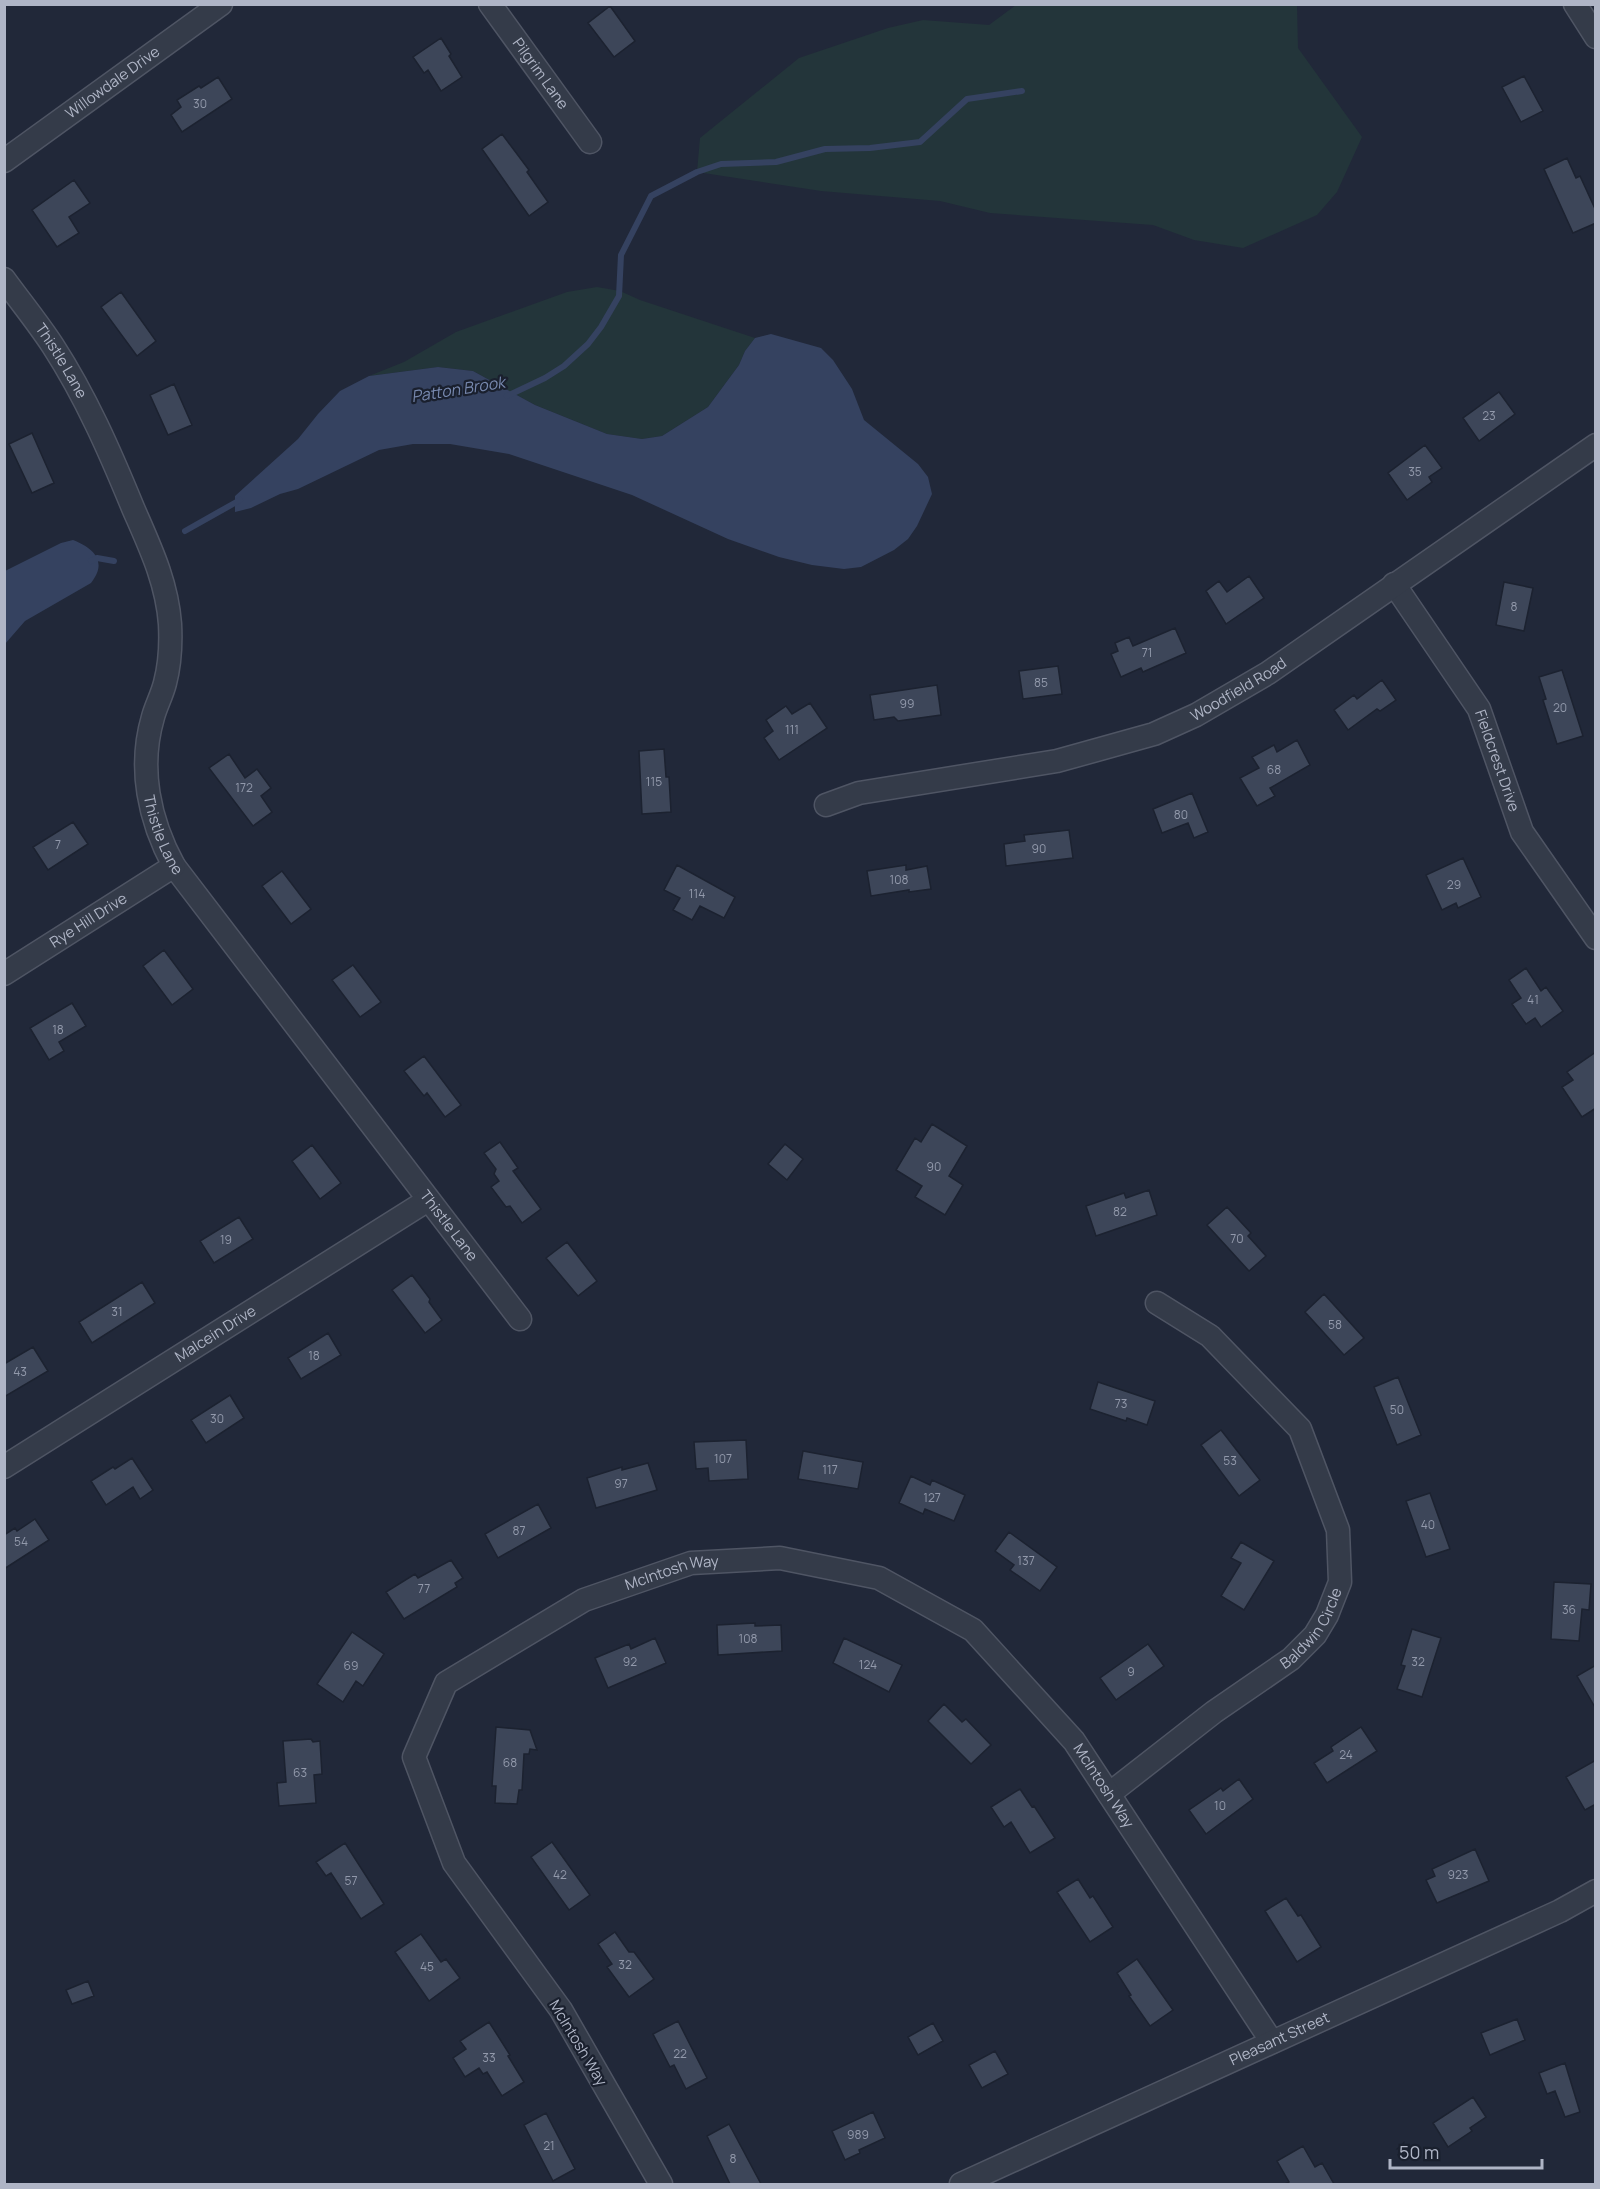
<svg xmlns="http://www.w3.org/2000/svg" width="1600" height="2189" font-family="Manrope,sans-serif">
<rect width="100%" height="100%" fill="#212839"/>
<path fill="#23353a" d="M1016 5H1297L1298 48 1362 137 1337 192 1317 215 1243 248 1194 240 1153 225 990 213 940 201 821 191 697 172 700 138 799 58 888 28 923 20 989 25Z
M597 287 620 291 640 300 755 338 745 351 739 365 708 407 662 436 642 439 607 434 535 405 473 371 438 367 369 376 404 362 456 332 567 292Z"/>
<path fill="#354260" d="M771 334 821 348 833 360 852 389 864 420 918 464 928 477 932 494 917 526 908 539 894 550 861 567 844 569 812 565 779 557 728 539 632 495 509 454 450 444H413L379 450 298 489 280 494 251 508 235 512V496L298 439 318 414 340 391 369 376 438 367 473 371 535 405 607 434 642 439 662 436 708 407 739 365 745 351 755 338Z
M73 540C94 548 108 562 91 583L25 621 5 644V571L61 543Z"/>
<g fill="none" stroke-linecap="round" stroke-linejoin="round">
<path stroke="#354260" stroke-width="6" d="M507 396 545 378 564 366 588 344 601 327 619 296 621 255 651 196 697 172 721 164 776 162 825 149 870 148 920 142 967 99 1022 91
M185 531 240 500
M91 561 97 558 114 561"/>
</g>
<path fill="#3d4659" stroke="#1c2230" stroke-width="1.5" d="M610 6 635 41 614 57 588 23Z
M441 38 451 54 449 56 462 77 441 91 428 70 424 73 413 57Z
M1524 76 1543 111 1521 122 1502 87Z
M218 77 232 99 182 132 171 115 181 107 177 100 199 86 201 88Z
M502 134 529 170 527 172 548 202 529 216 482 149Z
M1567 158 1576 178 1580 176 1596 211V223L1573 233 1544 169Z
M74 180 90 203 69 217 79 233 57 247 32 210Z
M121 292 156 341 137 356 101 307Z
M174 384 192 425 168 435 150 395Z
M1499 392 1515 414 1479 441 1463 418Z
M32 433 54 483 32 493 9 444Z
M1425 445 1442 468 1429 477 1432 482 1407 500 1388 473Z
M1249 576 1264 598 1226 624 1206 591 1219 581 1227 592Z
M1504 582 1533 588 1524 631 1496 625Z
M1175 628 1186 653 1143 672 1141 668 1121 677 1111 654 1118 651 1115 643 1129 637 1133 646Z
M1058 666 1062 694 1023 699 1019 671Z
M1562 670 1583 736 1557 744 1543 700 1546 699 1539 677Z
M1382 680 1396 700 1380 711 1377 709 1348 730 1334 710 1354 695 1357 699Z
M937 685 941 715 898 721 894 717 874 720 870 695Z
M810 703 827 728 779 760 764 738 773 731 766 720 786 706 792 714Z
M1297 740 1310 765 1270 788 1275 796 1257 806 1240 778 1259 768 1252 757 1274 745 1277 752Z
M664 749 666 777H669L671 812 642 814 639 751Z
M229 754 245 778 257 769 271 788 261 796 272 812 253 826 209 768Z
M1192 793 1208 832 1194 838 1188 823 1162 833 1153 809Z
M73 822 88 844 48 870 33 847Z
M1069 830 1073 858 1006 866 1004 844 1025 841 1024 835Z
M1463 858 1481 897 1458 908 1456 903 1442 910 1426 875Z
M677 865 735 897 724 918 700 906 692 920 673 910 680 898 664 890Z
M906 865V870L927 866 931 889 909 892V890L871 896 867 871Z
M282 871 311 909 291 924 262 886Z
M164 950 193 989 172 1005 143 966Z
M353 965 381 1002 360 1017 332 980Z
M1526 968 1541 991 1546 987 1563 1011 1541 1027 1535 1018 1526 1024 1512 1004 1521 998 1509 980Z
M72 1003 86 1026 59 1042 64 1051 49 1060 30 1028Z
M1596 1052V1108L1582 1117 1562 1087 1573 1080 1567 1072Z
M424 1056 461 1105 445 1117 427 1093 424 1096 404 1071Z
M932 1124 967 1146 949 1176 963 1185 945 1215 915 1197 922 1186 896 1170 915 1138 921 1142Z
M500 1142 518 1168 513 1171 541 1209 522 1223 510 1206 506 1207 491 1187 499 1181 494 1174 496 1169 484 1153Z
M785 1144 803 1159 787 1180 768 1164Z
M312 1145 341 1183 320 1199 292 1161Z
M1149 1190 1157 1215 1096 1236 1086 1206 1124 1193 1126 1198Z
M1227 1207 1251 1233 1248 1236 1266 1256 1249 1271 1207 1225Z
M239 1217 253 1239 214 1263 200 1241Z
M567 1242 597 1281 578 1296 546 1258Z
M412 1275 430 1299 429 1302 442 1320 425 1333 392 1290Z
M142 1282 155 1303 92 1343 79 1322Z
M1324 1294 1364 1338 1344 1355 1305 1312Z
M328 1333 341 1355 301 1379 288 1358Z
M33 1347 48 1371 4 1397V1364Z
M1398 1377 1421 1435 1397 1445 1374 1387Z
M1098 1382 1155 1401 1147 1425 1127 1418 1126 1421 1090 1409Z
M230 1395 244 1418 206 1443 191 1420Z
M1221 1430 1260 1480 1239 1496 1201 1445Z
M746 1440 748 1479 709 1481 708 1468 696 1469 694 1442Z
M803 1451 863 1462 858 1489 798 1479Z
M132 1458 153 1490 140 1499 133 1487 106 1505 91 1481 113 1467 115 1469Z
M648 1463 657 1490 596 1508 587 1478 622 1467V1470Z
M911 1476 930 1485 932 1480 965 1495 954 1521 925 1509 923 1514 899 1503Z
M1430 1493 1450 1549 1426 1557 1406 1501Z
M538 1504 551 1528 498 1558 485 1534Z
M35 1519 49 1540 4 1569V1535L15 1528 17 1531Z
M1009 1532 1057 1567 1040 1591 1010 1570 1014 1565 995 1551Z
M1241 1542 1274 1561 1244 1610 1221 1596 1241 1563 1231 1558Z
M451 1560 463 1578 455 1583 457 1587 404 1619 386 1592 415 1574 418 1578Z
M1554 1582 1591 1584 1589 1610 1582 1609 1579 1641 1551 1639Z
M755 1623V1626L781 1625 782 1651 718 1655 717 1625Z
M1412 1629 1441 1638 1422 1697 1397 1689 1405 1666 1401 1665Z
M352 1632 384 1654 363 1686 356 1681 343 1702 317 1684Z
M655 1638 666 1663 608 1688 595 1658 629 1644 631 1649Z
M844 1638 902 1665 889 1692 833 1663Z
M1148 1644 1164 1666 1116 1700 1100 1678Z
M1596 1665V1709L1577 1676Z
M944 1704 962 1722 966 1719 991 1745 971 1764 928 1721Z
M496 1727 530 1730 537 1750 530 1749 529 1754H524L522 1790H519L517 1804 495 1803 496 1786H492Z
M1361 1727 1377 1751 1327 1783 1314 1763 1333 1751 1331 1747Z
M311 1739 313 1742 320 1741 322 1774 314 1775 316 1803 279 1806 277 1783 286 1782 283 1741Z
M1596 1760V1804L1585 1810 1566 1777Z
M1239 1779 1253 1799 1206 1834 1189 1810 1221 1788 1223 1791Z
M1020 1789 1032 1807 1034 1806 1055 1838 1030 1853 1011 1822 1004 1827 991 1807Z
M552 1842 590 1895 569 1910 531 1857Z
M345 1843 384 1904 361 1919 331 1873 326 1876 316 1862Z
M1475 1849 1489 1881 1437 1903 1426 1880 1435 1876 1432 1869Z
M1078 1879 1090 1898 1093 1896 1113 1927 1090 1942 1057 1892Z
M1286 1898 1298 1916 1301 1915 1321 1947 1297 1962 1265 1911Z
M615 1932 629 1952H634L654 1979 629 1997 607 1967 612 1964 598 1944Z
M421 1934 441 1962 446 1959 460 1978 429 2001 395 1952Z
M1137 1959 1173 2010 1150 2026 1129 1996 1131 1995 1117 1973Z
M88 1981 94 1996 72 2004 66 1990Z
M1517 2019 1525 2040 1490 2055 1481 2033Z
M678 2021 707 2078 686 2089 674 2065 670 2067 653 2034Z
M489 2022 510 2055 508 2056 524 2082 502 2096 487 2072 483 2074 479 2068 465 2077 453 2058 466 2049 460 2041Z
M933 2023 943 2041 918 2055 908 2037Z
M995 2051 1008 2074 982 2088 969 2065Z
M1565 2063 1580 2112 1565 2117 1555 2091 1547 2094 1539 2073Z
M1473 2097 1486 2117 1470 2128 1472 2131 1448 2147 1433 2123Z
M873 2112 885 2138 859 2150 860 2153 845 2160 832 2131Z
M546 2113 575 2169 553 2181 524 2125Z
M729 2124 761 2184H730L707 2136Z
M1303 2146 1315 2167 1322 2163 1334 2184H1285L1289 2182 1277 2161Z"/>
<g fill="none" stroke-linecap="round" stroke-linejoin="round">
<g stroke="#4f5564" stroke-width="25">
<g id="minor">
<path id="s1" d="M490 4 590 142"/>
<path d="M1575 4 1596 37"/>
<path id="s2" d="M4 161 221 4"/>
<path id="s3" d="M4 279C20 301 38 323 53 346 86 397 110 452 133 508 150 547 167 582 170 624 171 643 170 664 165 683 162 695 156 706 153 717 138 768 149 820 174 866L520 1319"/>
<path id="s4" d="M1394 584 1479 709 1522 832 1596 938"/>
<path id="s5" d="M826 805 859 793 1057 761 1154 734 1196 715 1268 673 1596 445"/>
<path id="s6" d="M4 974 174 866"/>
<path id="s7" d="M4 1467 428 1200"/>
<path id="s8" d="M1109 1794 1214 1712 1291 1659 1315 1635 1327 1615 1340 1582 1338 1530 1300 1429 1210 1336 1157 1303"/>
<path id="s9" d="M661 2184 561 2010 454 1863 414 1757 446 1683 584 1600 691 1563 780 1558 879 1578 973 1630 1074 1741 1272 2042"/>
<path id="s10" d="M961 2184 1560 1911 1596 1891"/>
</g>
</g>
<use href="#minor" stroke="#343b49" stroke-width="22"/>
</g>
<g text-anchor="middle" stroke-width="4.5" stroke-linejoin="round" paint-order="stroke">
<g font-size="12" fill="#9299ab">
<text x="200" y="108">30</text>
<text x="1489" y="420">23</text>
<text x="1415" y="476">35</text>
<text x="1514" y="611">8</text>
<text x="1147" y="657">71</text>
<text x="1041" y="687">85</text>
<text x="907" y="708">99</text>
<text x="1560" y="712">20</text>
<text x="792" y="734">111</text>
<text x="1274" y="774">68</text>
<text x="654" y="786">115</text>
<text x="244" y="792">172</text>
<text x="1181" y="819">80</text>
<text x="58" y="849">7</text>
<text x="1039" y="853">90</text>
<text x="899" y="884">108</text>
<text x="1454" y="889">29</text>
<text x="697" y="898">114</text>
<text x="1533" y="1004">41</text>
<text x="58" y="1034">18</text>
<text x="934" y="1171">90</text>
<text x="1120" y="1216">82</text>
<text x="1237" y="1243">70</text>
<text x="226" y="1244">19</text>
<text x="117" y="1316">31</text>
<text x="1335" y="1329">58</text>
<text x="314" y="1360">18</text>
<text x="20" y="1376">43</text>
<text x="1121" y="1408">73</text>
<text x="1397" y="1414">50</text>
<text x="217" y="1423">30</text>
<text x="723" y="1463">107</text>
<text x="1230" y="1465">53</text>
<text x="830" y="1474">117</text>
<text x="621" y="1488">97</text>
<text x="932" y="1502">127</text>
<text x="1428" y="1529">40</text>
<text x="519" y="1535">87</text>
<text x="21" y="1546">54</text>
<text x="1026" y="1565">137</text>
<text x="424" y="1593">77</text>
<text x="1569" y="1614">36</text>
<text x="748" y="1643">108</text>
<text x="630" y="1666">92</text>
<text x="1418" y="1666">32</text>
<text x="868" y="1669">124</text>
<text x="351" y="1670">69</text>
<text x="1131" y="1676">9</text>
<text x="1346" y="1759">24</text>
<text x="510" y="1767">68</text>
<text x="300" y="1777">63</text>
<text x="1220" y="1810">10</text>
<text x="560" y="1879">42</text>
<text x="1458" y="1879">923</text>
<text x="351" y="1885">57</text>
<text x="625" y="1969">32</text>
<text x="427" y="1971">45</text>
<text x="680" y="2058">22</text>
<text x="489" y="2062">33</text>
<text x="858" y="2139">989</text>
<text x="549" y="2150">21</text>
<text x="733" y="2163">8</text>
</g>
<g font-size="15" fill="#afb5c6" stroke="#1a202e">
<text dy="5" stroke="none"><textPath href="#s1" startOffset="86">Pilgrim Lane</textPath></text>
<text dy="5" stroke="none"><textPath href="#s2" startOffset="134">Willowdale Drive</textPath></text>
<text dy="5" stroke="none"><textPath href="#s3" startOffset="100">Thistle Lane</textPath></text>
<text dy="5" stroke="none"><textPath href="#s5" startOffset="432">Woodfield Road</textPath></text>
<text dy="5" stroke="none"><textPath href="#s4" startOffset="206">Fieldcrest Drive</textPath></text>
<text dy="5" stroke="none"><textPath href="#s3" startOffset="603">Thistle Lane</textPath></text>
<text dy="5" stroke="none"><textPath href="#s6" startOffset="100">Rye Hill Drive</textPath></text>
<text dy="5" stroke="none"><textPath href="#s3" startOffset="1089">Thistle Lane</textPath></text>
<text dy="5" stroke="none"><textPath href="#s7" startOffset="250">Malcein Drive</textPath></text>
<text dy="5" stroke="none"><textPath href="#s9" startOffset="830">McIntosh Way</textPath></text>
<text dy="5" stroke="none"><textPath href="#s8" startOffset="264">Baldwin Circle</textPath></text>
<text dy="5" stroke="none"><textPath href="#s9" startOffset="1352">McIntosh Way</textPath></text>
<text dy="5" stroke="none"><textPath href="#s10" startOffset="350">Pleasant Street</textPath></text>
<text transform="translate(578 2043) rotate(59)" y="5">McIntosh Way</text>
</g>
<g font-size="16" font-style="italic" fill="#7788ae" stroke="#1a202e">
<text transform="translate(458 389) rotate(-9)" y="6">Patton Brook</text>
</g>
</g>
<rect width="1600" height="2189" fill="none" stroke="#afb5c6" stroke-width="12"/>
<path d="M1390 2159v9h152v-9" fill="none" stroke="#afb5c6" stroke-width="3"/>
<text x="1399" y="2159" font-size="18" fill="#afb5c6" stroke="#1a202e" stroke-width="4.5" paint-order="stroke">50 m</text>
</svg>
